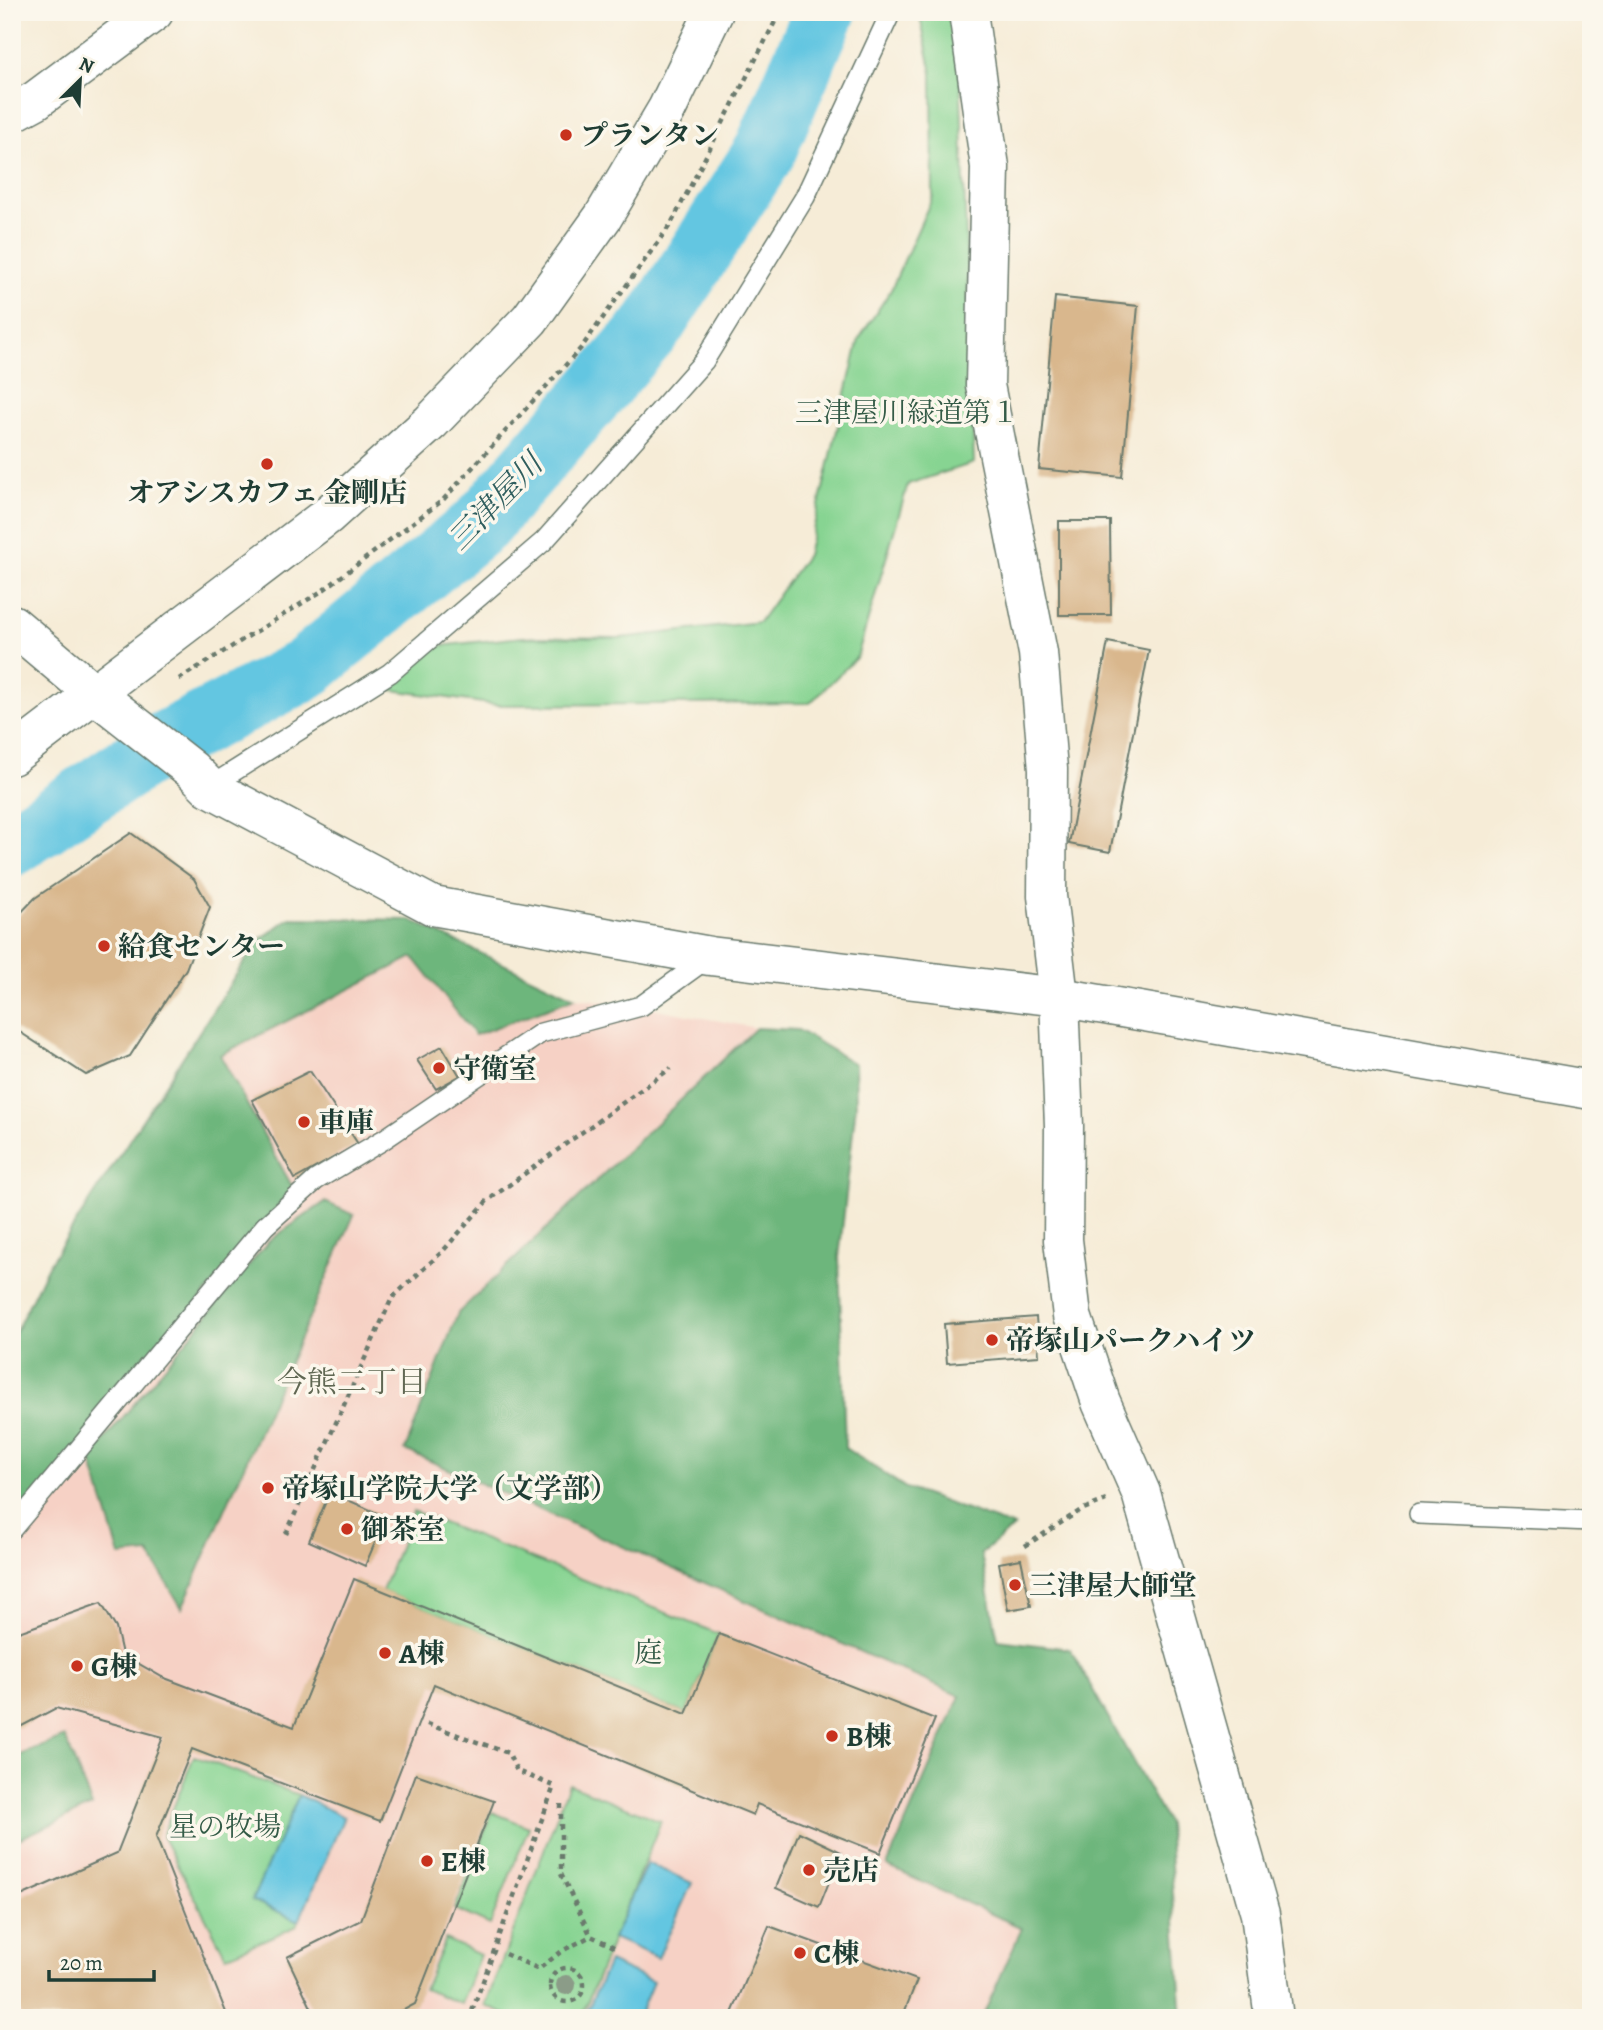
<svg xmlns="http://www.w3.org/2000/svg" width="1603" height="2030" font-family="Alegreya,'Noto Serif JP',serif">
<rect width="100%" height="100%" fill="#fbf7ec"/>
<filter id="ink" filterUnits="userSpaceOnUse"><feTurbulence type="fractalNoise" baseFrequency=".0143" numOctaves="2"/><feDisplacementMap in="SourceGraphic" scale="14" xChannelSelector="R" yChannelSelector="G"/><feConvolveMatrix kernelMatrix="1 2 1 2 8 2 1 2 1" color-interpolation-filters="sRGB"/></filter>
<filter id="wash" filterUnits="userSpaceOnUse"><feTurbulence type="fractalNoise" baseFrequency=".00686" numOctaves="4" result="noise"/><feDisplacementMap in="SourceGraphic" scale="28" xChannelSelector="R" yChannelSelector="G"/><feGaussianBlur stdDeviation="1.57" result="paint"/><feColorMatrix in="noise" values="0 0 0 0 0 0 0 0 0 0 0 0 0 0 0 0 0 1.4 0 .05"/><feComposite in="paint" operator="in"/></filter>
<g filter="url(#wash)">
<rect width="100%" height="100%" fill="#f6ecd7"/>
<path fill="#f6d1c5" d="M415 956 472 1035 575 998 641 1006 756 1028 458 1313 405 1450 961 1696 887 1866 1022 1928 982 2018H12V1527L218 1054Z"/>
<path fill="#87d492" stroke="#538863" stroke-width="2" d="M919 12H954L959 40 974 463 908 484 857 657 810 703 497 705 386 689 429 647 523 637 621 638 759 622 807 555 859 339 891 290 933 196 932 73Z
M413 1511 719 1634 686 1714 382 1591Z
M194 1756 299 1795 252 1900 299 1921 295 1927 226 1956 162 1836Z
M569 1784 661 1821 581 2018H515L485 2006Z
M492 1812 529 1827 490 1925 455 1909Z
M445 1939 480 1955 461 2004 424 1989Z"/>
<path fill="#6db67c" stroke="#467a58" stroke-width="2" d="M290 918 411 920 575 998 475 1035 413 957 220 1055 293 1188 12 1527V1339L48 1266 258 941Z
M756 1028 798 1030 855 1064 856 1105 839 1258 845 1448 906 1488 1014 1527 981 1554 998 1640 1070 1649 1168 1824 1182 2018H982L1022 1928 887 1866 960 1696 405 1450 458 1313Z
M325 1202 354 1215 182 1608 149 1553 120 1556 90 1457 269 1241Z
M65 1737 92 1806 12 1842V1758Z"/>
<path fill="#63c6e1" stroke="#41828a" stroke-width="2" d="M299 1795 344 1817 299 1921 252 1900Z
M647 1863 692 1883 658 1958 613 1938Z
M609 1962 653 1982 638 2018H584Z"/>
<g fill="none" stroke-linecap="round" stroke-linejoin="round">
<path stroke="#63c6e1" stroke-width="63" d="M12 845 164 743 304 670 481 524 653 326 764 153 825 12"/>
</g>
<g id="blocks">
<path fill="#d9b78d" d="M1055 297 1138 306 1122 477 1039 469Z
M1059 521H1110L1111 615H1059Z
M1108 642 1149 650 1110 852 1069 844Z
M131 833 194 879 210 907 186 969 130 1056 86 1075 12 1027V922L35 898Z
M442 1046 460 1076 436 1089 417 1060Z
M310 1071 358 1144 295 1179 252 1100Z
M1036 1317 1039 1356 947 1363 944 1324Z
M330 1492 386 1517 365 1566 309 1541Z
M1021 1559 1031 1606 1008 1610 999 1563Z
M354 1579 686 1714 719 1634 935 1719 880 1853 757 1804 753 1815 434 1684 380 1821 192 1749 156 1837 227 2015 221 2018H22L12 1994V1900L117 1853 163 1737 56 1708 18 1728 12 1724 13 1634 101 1603 116 1628 122 1654 162 1677 294 1727Z
M416 1774 494 1801 415 2004 389 2018H316L287 1957 361 1920Z
M799 1832 841 1852 819 1907 776 1888Z
M769 1926 917 1980 902 2018H730Z"/>
</g>
</g>
<g filter="url(#ink)">
<use href="#blocks" fill-opacity="0" stroke="#6a7a6d" stroke-width="2"/>
<g fill="none" stroke-linecap="round" stroke-linejoin="round">
<g stroke="#6a7a6d" stroke-width="22">
<path id="service" d="M209 787 390 673 544 541 704 361 805 197 891 12
M1419 1514 1591 1521
M12 1529 265 1226 316 1180 383 1140 541 1033 641 1006 709 957"/>
</g>
<g stroke="#6a7a6d" stroke-width="41">
<path id="minor" d="M968 12 990 167 985 385 1038 653 1048 769 1047 896 1059 997 1064 1126 1063 1240 1072 1316 1101 1402 1141 1493 1260 1914 1274 2018
M12 113 36 100 154 12"/>
</g>
<g stroke="#6a7a6d" stroke-width="41">
<path id="tertiary" d="M12 624 95 694 192 770 209 787 433 906 710 956 1059 997 1591 1090
M12 756 327 516 431 422 530 319 603 217 667 109 714 12"/>
</g>
<path stroke="#6a7a6d" stroke-width="4.5" stroke-dasharray="5 5" stroke-linecap="butt" d="M179 679 322 591 443 500 581 348 671 224 780 12
M286 1534 392 1298 443 1251 487 1201 671 1068
M1025 1546 1081 1510 1106 1500
M427 1724 508 1753 517 1771 554 1786 471 2014
M561 1804V1874L591 1936
M505 1954 539 1969 562 1951 591 1936 614 1947
M550 1985a17 17 0 1 1 34 0a17 17 0 1 1-34 0Z"/>
<use href="#service" stroke="#fff" stroke-width="19"/>
<use href="#minor" stroke="#fff" stroke-width="38"/>
<use href="#tertiary" stroke="#fff" stroke-width="38"/>
</g>
<circle fill="#8b9c88" cx="566" cy="1985" r="10"/>
</g>
<g fill="#c8321e" stroke="#fbf7ec" stroke-width="2.5">
<circle cx="566" cy="135" r="7"/>
<circle cx="267" cy="464" r="7"/>
<circle cx="104" cy="946" r="7"/>
<circle cx="439" cy="1068" r="7"/>
<circle cx="304" cy="1122" r="7"/>
<circle cx="992" cy="1340" r="7"/>
<circle cx="268" cy="1488" r="7"/>
<circle cx="347" cy="1529" r="7"/>
<circle cx="1015" cy="1585" r="7"/>
<circle cx="385" cy="1653" r="7"/>
<circle cx="77" cy="1666" r="7"/>
<circle cx="832" cy="1736" r="7"/>
<circle cx="427" cy="1861" r="7"/>
<circle cx="809" cy="1870" r="7"/>
<circle cx="800" cy="1953" r="7"/>
</g>
<g text-anchor="middle" stroke-width="7" stroke-linejoin="round" paint-order="stroke">
<g font-size="28" font-weight="bold" fill="#1f3d34" stroke="#fbf7ec" text-anchor="start">
<text x="580" y="145">プランタン</text>
<text x="267" y="502" text-anchor="middle">オアシスカフェ 金剛店</text>
<text x="118" y="956">給食センター</text>
<text x="453" y="1078">守衛室</text>
<text x="318" y="1132">車庫</text>
<text x="1006" y="1350">帝塚山パークハイツ</text>
<text x="282" y="1498">帝塚山学院大学（文学部）</text>
<text x="361" y="1539">御茶室</text>
<text x="1029" y="1595">三津屋大師堂</text>
<text x="399" y="1663">A棟</text>
<text x="91" y="1676">G棟</text>
<text x="846" y="1746">B棟</text>
<text x="441" y="1871">E棟</text>
<text x="823" y="1880">売店</text>
<text x="814" y="1963">C棟</text>
</g>
<g font-size="28" fill="#345b47" stroke="#fbf7ec">
<text x="907" y="422">三津屋川緑道第１</text>
<text x="648" y="1662">庭</text>
<text x="225" y="1836">星の牧場</text>
</g>
<g font-size="30" font-style="italic" fill="#305f5f" stroke="#fbf7ec">
<text transform="translate(495 502) rotate(-46)" y="10">三津屋川</text>
</g>
<g font-size="30" fill="#606853" stroke="#fbf7ec">
<text x="352" y="1392">今熊二丁目</text>
</g>
</g>
<rect width="1603" height="2030" fill="none" stroke="#fbf7ec" stroke-width="42"/>
<g transform="translate(80 80) rotate(24)" stroke="#fbf7ec" stroke-width="5" paint-order="stroke">
<path d="M0-5L12 26L0 18L-12 26Z" fill="#1f3d34"/>
<text y="-10" font-size="19" font-weight="bold" text-anchor="middle" fill="#1f3d34">N</text>
</g>
<path d="M49 1970v10h105v-10" fill="none" stroke="#1f3d34" stroke-width="3.5"/>
<text x="60" y="1970" font-size="21" fill="#1f3d34" stroke="#fbf7ec" stroke-width="5" paint-order="stroke">20 m</text>
</svg>
